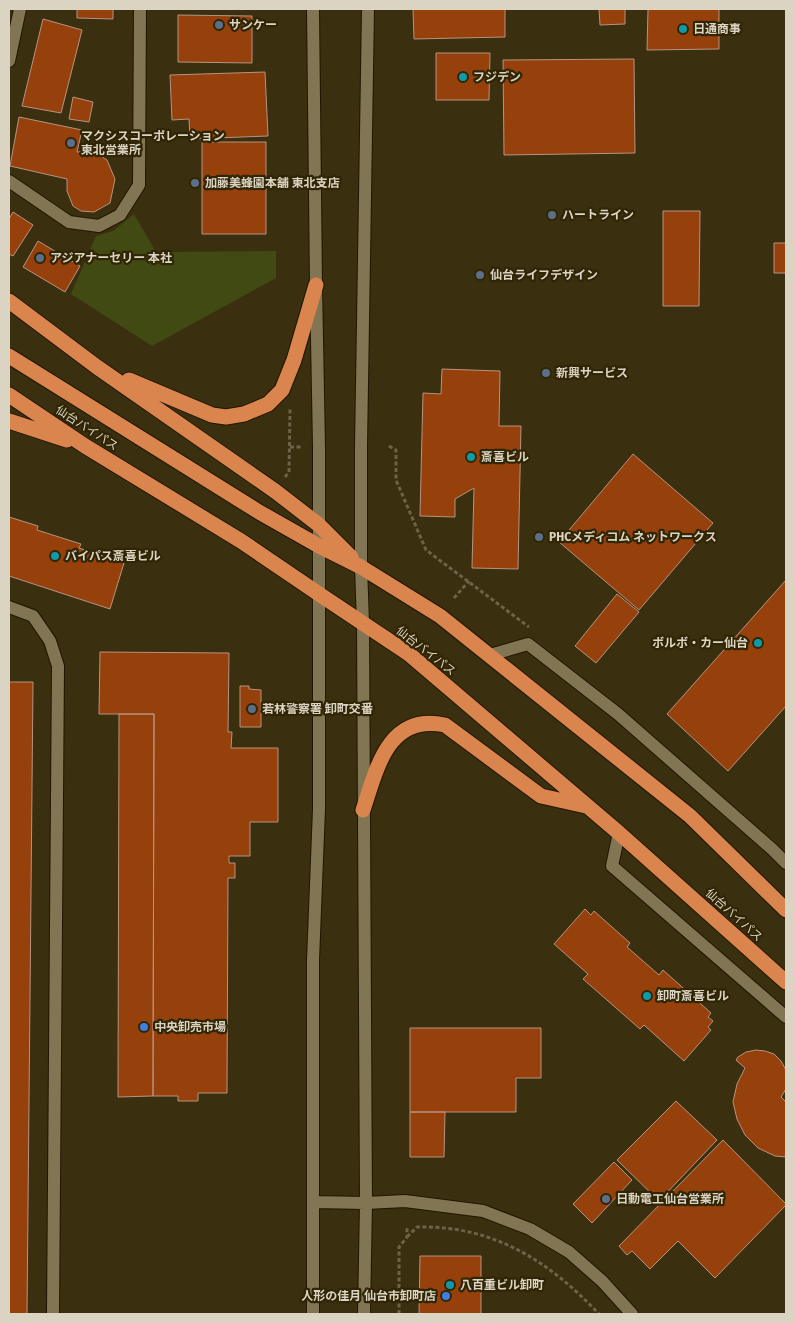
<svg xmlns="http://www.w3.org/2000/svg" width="795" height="1323" font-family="'Fira Sans','Noto Sans JP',sans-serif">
<rect width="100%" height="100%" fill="#3a2f0f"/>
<path fill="#424a13" d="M134 214 156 252 276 251V278L152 346 71 294 96 236 113 231Z"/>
<path fill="#96410c" stroke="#b79382" d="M77 9H113V19L77 18Z
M413 9H505V37L414 39Z
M599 9H625V24L600 25Z
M648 9H719V49L647 50Z
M178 15 252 16V63L178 62Z
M43 19 82 30 61 113 22 106Z
M436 53H490L489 100H436Z
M634 59 635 153 504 155 503 60Z
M265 72 268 136 190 139 189 119 172 120 170 75Z
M73 97 93 102 89 122 69 119Z
M19 117 82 130 77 152 93 151 107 160 115 179 110 203 94 212 81 211 73 206 67 191V179L10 166Z
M202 142H266V234H202Z
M663 211H700L699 306H663Z
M13 212 33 225 13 256 9 254V219Z
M38 241 80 266 65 292 23 267Z
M774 243H786V273H774Z
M442 369 500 371 499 426H521L518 569 472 568 474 488 455 499V517L420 516 423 393 441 394Z
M633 454 713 523 639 610 559 542Z
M9 517 38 526 37 530 81 544 79 548 124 563 110 609 9 576Z
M786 580V706L728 771 667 714Z
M617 594 639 612 596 663 575 646Z
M100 652 229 653 228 732H232L231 748H278V822H250V856H229V863H235V878H228L227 1093H198V1101H178V1096H153L154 714H99Z
M9 682H33L27 1314H9Z
M240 686H249V689L261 690V727H240Z
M119 714H154L153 1096 118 1097Z
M585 909 591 915 594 911 630 943 627 947 659 975 663 970 711 1013 708 1017 713 1021 708 1027 711 1030 684 1061 644 1025 640 1029 583 979 588 974 554 944Z
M410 1028H541V1078H516V1112H410Z
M756 1050 765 1051 774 1054 781 1061 786 1070V1089L781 1097 786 1102V1157L775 1156 758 1148 745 1135 737 1119 733 1102 737 1084 745 1068 736 1060 738 1057 746 1052Z
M676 1101 717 1140 659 1201 617 1160Z
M410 1112H445L444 1157H410Z
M723 1140 786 1204V1205L715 1278 678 1241 650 1269 632 1251 627 1255 619 1246Z
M614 1162 632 1180 592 1223 573 1204Z
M420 1256H481V1314H419Z"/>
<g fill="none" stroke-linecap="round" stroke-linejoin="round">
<g stroke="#211600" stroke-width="14">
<path id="minor" d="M313 9 316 285 319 447V809L313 960V1314
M9 61 20 9
M9 181 69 222 99 226 120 215 139 185 140 9
M9 607 33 616 50 641 58 666 53 1314
M490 655 528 644 618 714 772 849 786 863
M619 833 612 866 786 1017
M314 1202 366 1203 405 1201 483 1211 530 1229 569 1252 602 1281 632 1314
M364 1314 366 1203 363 623 361 567V447L368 9"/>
</g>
<g stroke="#211600" stroke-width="17">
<path id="highway" d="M9 301 97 367 275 491 319 525 351 557
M9 356 259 512 319 546 361 567 440 616 690 816 786 910
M129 380 212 415 226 417 244 414 268 404 282 390 294 360 316 285
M9 395 85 446 241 541 319 594 409 654 619 833 786 982
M9 421 67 440
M363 810C377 768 388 713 445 725L541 796 586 806"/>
</g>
<path stroke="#6d6348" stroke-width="3" stroke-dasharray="4 2.5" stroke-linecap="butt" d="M389 446 396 450V480L426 550 529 627
M290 447H301
M285 477 289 472 290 409
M454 598 469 581
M407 1237 417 1227C493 1225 549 1261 599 1314
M399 1314V1247L407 1237V1227"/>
<use href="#minor" stroke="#827554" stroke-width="12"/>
<use href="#highway" stroke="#da844e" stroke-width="15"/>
</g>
<g fill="#5c6f8a" stroke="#302504" stroke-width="2">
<circle cx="219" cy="25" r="5"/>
<circle cx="71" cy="143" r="5"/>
<circle cx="195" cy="183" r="5"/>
<circle cx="552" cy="215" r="5"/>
<circle cx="40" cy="258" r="5"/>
<circle cx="480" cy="275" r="5"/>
<circle cx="546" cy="373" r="5"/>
<circle cx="539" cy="537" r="5"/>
<circle cx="252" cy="709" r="5"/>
<circle cx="606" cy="1199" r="5"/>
</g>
<g fill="#0f9aa8" stroke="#302504" stroke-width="2">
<circle cx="683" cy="29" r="5"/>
<circle cx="463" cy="77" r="5"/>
<circle cx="471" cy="457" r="5"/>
<circle cx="55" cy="556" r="5"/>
<circle cx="758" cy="643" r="5"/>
<circle cx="647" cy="996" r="5"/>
<circle cx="450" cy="1285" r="5"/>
</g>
<g fill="#3f7fe0" stroke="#302504" stroke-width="2">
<circle cx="144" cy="1027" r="5"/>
<circle cx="446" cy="1296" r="5"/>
</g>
<g text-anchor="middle" stroke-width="4.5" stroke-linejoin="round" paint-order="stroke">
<g font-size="12" font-weight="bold" fill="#dbd4c3" stroke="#302504" text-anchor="start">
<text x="229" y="29">サンケー</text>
<text x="693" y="33">日通商事</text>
<text x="473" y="81">フジデン</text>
<text x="81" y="140">マクシスコーポレーション<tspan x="81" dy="14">東北営業所</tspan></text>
<text x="205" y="187">加藤美蜂園本舗 東北支店</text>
<text x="562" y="219">ハートライン</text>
<text x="50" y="262">アジアナーセリー 本社</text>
<text x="490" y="279">仙台ライフデザイン</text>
<text x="556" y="377">新興サービス</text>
<text x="481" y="461">斎喜ビル</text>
<text x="549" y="541">PHCメディコム ネットワークス</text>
<text x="65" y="560">バイパス斎喜ビル</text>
<text x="748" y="647" text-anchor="end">ボルボ・カー仙台</text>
<text x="262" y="713">若林警察署 卸町交番</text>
<text x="657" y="1000">卸町斎喜ビル</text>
<text x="154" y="1031">中央卸売市場</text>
<text x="616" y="1203">日動電工仙台営業所</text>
<text x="460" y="1289">八百重ビル卸町</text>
<text x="436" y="1300" text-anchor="end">人形の佳月 仙台市卸町店</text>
</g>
<g font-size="12" fill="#dbd4c3" stroke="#302504">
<text transform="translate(87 428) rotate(33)" y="4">仙台バイパス</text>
<text transform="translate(426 651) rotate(38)" y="4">仙台バイパス</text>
<text transform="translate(734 915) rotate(42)" y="4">仙台バイパス</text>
</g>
</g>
<rect width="795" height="1323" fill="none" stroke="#dbd4c3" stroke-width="20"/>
</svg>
